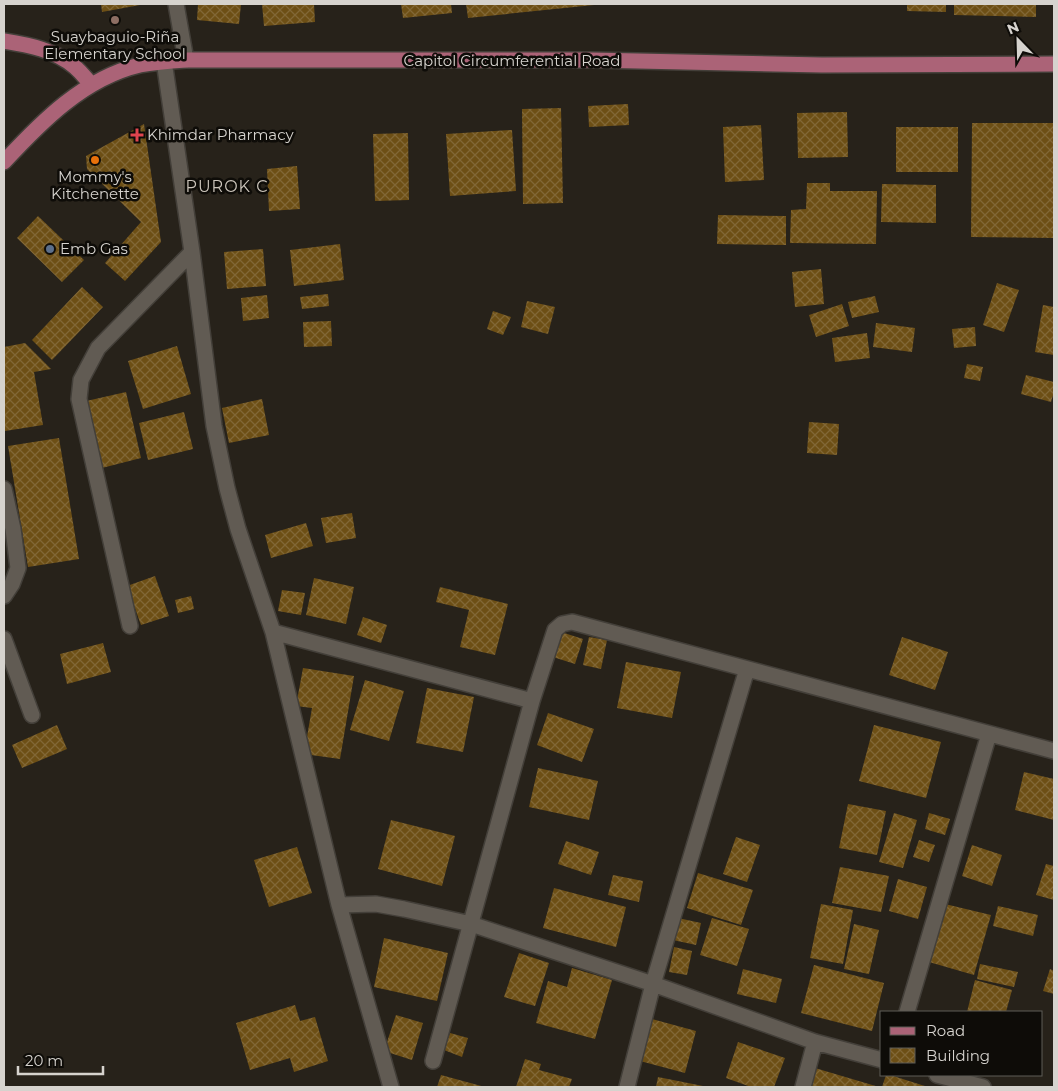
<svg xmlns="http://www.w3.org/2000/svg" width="1058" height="1091" font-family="Montserrat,sans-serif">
<defs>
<pattern id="building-cross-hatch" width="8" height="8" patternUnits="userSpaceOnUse" patternTransform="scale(1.25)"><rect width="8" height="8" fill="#6d4f15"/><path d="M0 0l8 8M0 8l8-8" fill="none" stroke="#816736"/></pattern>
</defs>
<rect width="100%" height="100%" fill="#27221a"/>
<path fill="url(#building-cross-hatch)" d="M101 4H140V5L102 12Z
M198 4H241L239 24 197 20Z
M262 4H314L315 22 264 26Z
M401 4H451L452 13 403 18Z
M466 4H594V5L468 18Z
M907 4H946V12L907 11Z
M954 4H1036V17L954 15Z
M628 104 629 125 589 127 588 106Z
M561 108 563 203 523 204 522 109Z
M847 112 848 157 798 158 797 113Z
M972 123H1054V238L971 237Z
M144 124 161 242 125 281 105 263 141 222 87 169 86 156Z
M761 125 764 180 725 182 723 127Z
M896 127H958V172H896Z
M512 130 516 191 450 196 446 134Z
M408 133 409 200 375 201 373 134Z
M297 166 300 209 269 211 267 169Z
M807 183H830V191H877L876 244 790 243 791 210 806 209Z
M882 184 936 185V223L881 222Z
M718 215 786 216V245L717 244Z
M38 216 84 260 62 282 17 238Z
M340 244 344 280 294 286 290 250Z
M263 249 266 286 227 289 224 252Z
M821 269 824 304 795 307 792 272Z
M997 283 1019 290 1004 332 983 325Z
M82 287 103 307 52 360 32 340Z
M328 294 329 306 302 309 300 297Z
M267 295 269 318 243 321 241 298Z
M875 296 879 312 852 318 848 302Z
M527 301 555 307 548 334 521 327Z
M842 304 849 326 816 337 809 315Z
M1043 305 1054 307V355L1035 352Z
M493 311 511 317 503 335 487 329Z
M331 321 332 346 304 347 303 322Z
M876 323 915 328 912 352 873 347Z
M975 327 976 346 954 348 952 329Z
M867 333 870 358 835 362 832 338Z
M25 343 51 369 34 372 43 425 5 431 4 423V347Z
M177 346 191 394 143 409 128 361Z
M967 364 983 367 980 381 964 378Z
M1026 375 1054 382V392L1051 402 1021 394Z
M126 392 141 458 98 469 82 402Z
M262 399 269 435 229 443 222 408Z
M184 412 193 449 148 460 139 423Z
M809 422 839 424 837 455 807 453Z
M59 438 79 559 28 567 8 446Z
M352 513 356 538 326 543 321 518Z
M306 523 313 546 271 558 265 535Z
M155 576 169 616 141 625 127 586Z
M314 578 354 587 346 624 306 615Z
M440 587 508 604 495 655 460 647 469 610 436 602Z
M282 590 305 593 301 615 278 611Z
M191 596 194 609 178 613 175 600Z
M363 617 387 625 381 643 357 635Z
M561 632 583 639 575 664 553 657Z
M589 637 607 640 601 669 583 665Z
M902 637 948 652 935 690 889 675Z
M103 643 111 672 67 684 60 654Z
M626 662 681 672 672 718 617 708Z
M303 668 354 676 340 759 304 754 312 708 296 706Z
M365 680 404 691 389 741 350 730Z
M427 688 474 697 463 752 416 743Z
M548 713 594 729 582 762 537 745Z
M57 725 67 749 22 768 12 745Z
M874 725 941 742 926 798 859 781Z
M538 768 598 781 589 820 529 807Z
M1024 772 1054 779V820L1015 810Z
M848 804 886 811 877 855 839 848Z
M894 813 917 820 903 868 879 862Z
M929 813 950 819 945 835 925 829Z
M391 820 455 836 442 886 378 869Z
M736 837 760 845 747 882 723 874Z
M919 840 935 845 929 862 913 857Z
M566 841 599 852 591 875 558 864Z
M972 845 1002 855 992 886 962 876Z
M297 847 312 893 269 907 254 860Z
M1046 864 1054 866V900L1036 895Z
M840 867 889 876 881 912 832 903Z
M698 873 753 890 741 925 687 908Z
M613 875 643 881 639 902 608 895Z
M898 879 927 887 918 919 889 911Z
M554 888 626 907 616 947 543 928Z
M821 904 853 910 843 964 810 958Z
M945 904 991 915 974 975 929 962Z
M998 906 1038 915 1033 936 993 926Z
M678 918 701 923 696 945 673 940Z
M712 918 749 929 737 966 700 955Z
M854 924 879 930 869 974 844 969Z
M384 938 448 953 437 1001 374 987Z
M674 947 692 951 687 975 669 972Z
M519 953 549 963 535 1006 504 997Z
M980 964 1018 972 1014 987 977 979Z
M814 965 884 983 872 1031 801 1013Z
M572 968 612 980 595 1039 536 1023 548 981 567 987Z
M743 969 782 979 776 1003 737 994Z
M1050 969 1054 971V994L1043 991Z
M975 980 1012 990 1006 1012H967Z
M295 1005 300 1021 315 1017 328 1061 294 1072 290 1058 250 1070 236 1023Z
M396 1015 423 1023 412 1060 384 1051Z
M652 1019 696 1031 685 1073 640 1061Z
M450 1033 468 1038 462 1057 444 1050Z
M738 1042 785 1058 774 1087H751L726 1078Z
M525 1059 541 1064 539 1070 572 1079 569 1087H516Z
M815 1068 879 1087H809Z
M441 1075 485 1087H437Z
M886 1075H890L928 1087H882Z
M658 1077 703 1086V1087H656Z"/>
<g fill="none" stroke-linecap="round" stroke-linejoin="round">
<g stroke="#433f39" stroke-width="18">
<path id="minor" d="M176 4 186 60
M164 61 192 252 214 426 227 488 238 529 273 632 339 905 391 1087
M4 489 13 529 18 568 12 584 4 596
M130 626 79 399 81 380 98 348 192 252
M273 632 532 701
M4 639 32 715
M339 905 376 904 404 909 471 924 653 984 815 1042 882 1060
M907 1012 989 734
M433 1061 532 701 555 630 562 624 572 622 1054 751
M937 1075 983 1087
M627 1087 653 984 747 669
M803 1087 815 1042"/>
</g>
<g stroke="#433f39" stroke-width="18">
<path id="major" d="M4 41C29 45 55 50 75 67 81 72 86 79 91 84
M4 162C41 122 84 78 140 65 155 62 170 61 186 60H592L822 65 1054 64"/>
</g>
<use href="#minor" stroke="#615b53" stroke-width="15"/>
<use href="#major" stroke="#ab6377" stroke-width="15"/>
</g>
<circle fill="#8d6e63" stroke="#0e0c08" stroke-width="2" cx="115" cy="20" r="5"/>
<path fill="#e0444e" stroke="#0e0c08" stroke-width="2" d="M134.5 127.5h5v5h5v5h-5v5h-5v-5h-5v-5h5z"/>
<circle fill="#e8710a" stroke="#0e0c08" stroke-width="2" cx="95" cy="160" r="5"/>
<circle fill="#5c6f8a" stroke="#0e0c08" stroke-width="2" cx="50" cy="249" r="5"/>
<g text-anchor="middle" stroke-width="5" stroke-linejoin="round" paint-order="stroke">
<g font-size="15" fill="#d6d3ce" stroke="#0e0c08">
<text x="115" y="42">Suaybaguio-Riña<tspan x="115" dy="17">Elementary School</tspan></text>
<text x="147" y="140" text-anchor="start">Khimdar Pharmacy</text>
<text x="95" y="182">Mommy's<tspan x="95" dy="17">Kitchenette</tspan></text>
<text x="60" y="254" text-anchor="start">Emb Gas</text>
</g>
<g font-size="15" fill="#d6d3ce" stroke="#0e0c08">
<text x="512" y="66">Capitol Circumferential Road</text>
</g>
<g font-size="16" letter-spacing="1" fill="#cdc6bc" stroke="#0e0c08">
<text x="227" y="192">PUROK C</text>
</g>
</g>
<rect width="1058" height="1091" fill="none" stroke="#d6d3ce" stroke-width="10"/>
<rect x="880" y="1011" width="162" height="65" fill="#0e0c08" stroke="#5e5c57"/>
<rect x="890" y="1027" width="25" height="8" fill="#ab6377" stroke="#5e5c57"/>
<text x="926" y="1036" font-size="15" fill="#d6d3ce">Road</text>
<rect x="890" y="1048" width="25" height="15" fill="url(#building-cross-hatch)" stroke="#5e5c57"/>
<text x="926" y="1061" font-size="15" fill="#d6d3ce">Building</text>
<g transform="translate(1018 40) rotate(337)" stroke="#0e0c08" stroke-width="4" paint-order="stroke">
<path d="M0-4L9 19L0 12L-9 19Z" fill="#d6d3ce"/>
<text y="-8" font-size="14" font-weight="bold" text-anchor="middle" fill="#d6d3ce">N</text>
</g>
<path d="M18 1066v8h85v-8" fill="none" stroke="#d6d3ce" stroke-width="2.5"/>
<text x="25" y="1066" font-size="15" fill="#d6d3ce" stroke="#0e0c08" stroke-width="4" paint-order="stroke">20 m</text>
</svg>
